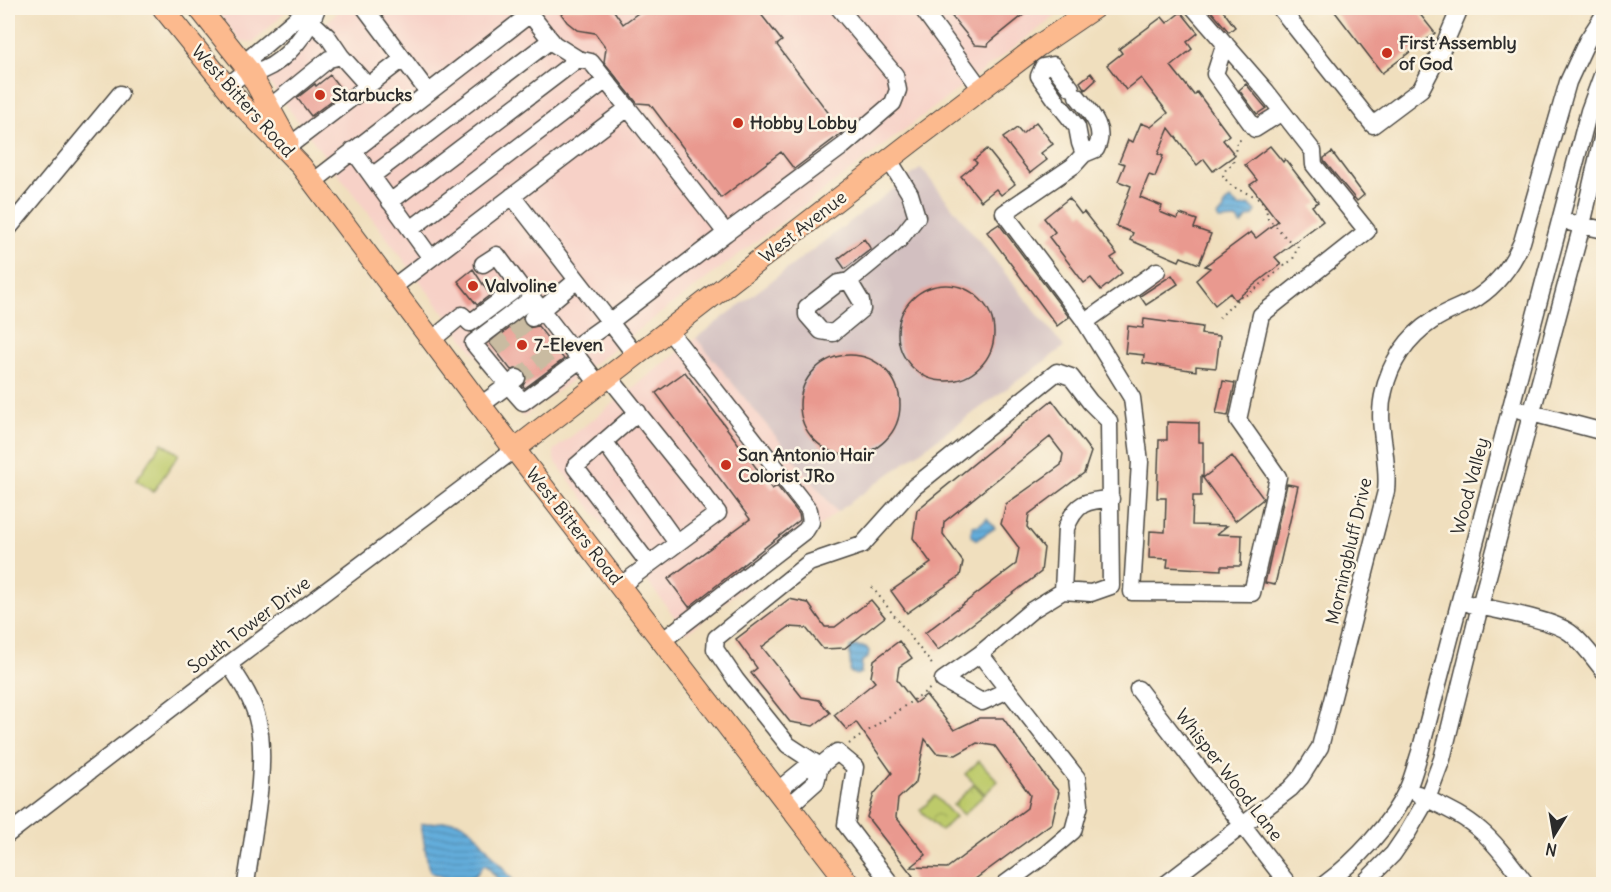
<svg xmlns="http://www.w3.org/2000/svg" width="1611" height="892" font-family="Delius,sans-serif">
<defs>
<pattern id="park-crowns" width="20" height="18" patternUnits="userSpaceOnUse" patternTransform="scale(1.5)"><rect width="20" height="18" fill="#bdca6b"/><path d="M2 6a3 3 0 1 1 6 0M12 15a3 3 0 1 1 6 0" fill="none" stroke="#9aa458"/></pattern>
<pattern id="water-rules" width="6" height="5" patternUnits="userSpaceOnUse" patternTransform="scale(1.5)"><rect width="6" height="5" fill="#63addb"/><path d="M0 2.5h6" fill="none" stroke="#528db2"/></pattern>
</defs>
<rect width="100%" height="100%" fill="#fcf5e5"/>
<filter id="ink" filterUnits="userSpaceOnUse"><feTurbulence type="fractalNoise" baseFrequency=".0167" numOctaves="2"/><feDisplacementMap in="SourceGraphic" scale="12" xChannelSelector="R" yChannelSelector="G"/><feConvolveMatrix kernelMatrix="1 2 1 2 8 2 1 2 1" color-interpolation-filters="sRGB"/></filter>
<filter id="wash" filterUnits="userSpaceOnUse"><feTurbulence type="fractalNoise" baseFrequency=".008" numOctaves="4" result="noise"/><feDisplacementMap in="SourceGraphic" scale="24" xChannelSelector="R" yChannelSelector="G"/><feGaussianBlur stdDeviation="1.35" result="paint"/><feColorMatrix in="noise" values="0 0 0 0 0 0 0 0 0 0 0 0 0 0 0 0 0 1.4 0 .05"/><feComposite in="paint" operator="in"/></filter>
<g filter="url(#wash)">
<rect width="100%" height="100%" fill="#f0dfbe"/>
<path fill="#f7d1c7" d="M214 8H289L254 42 240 41Z
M342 8H1064L1065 9 523 417 266 79Z
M696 338 837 512 687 633 554 460V450Z"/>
<path fill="#d2bfc0" d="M921 168 1064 347 837 512 696 338Z"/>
<path fill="url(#park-crowns)" stroke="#747a4b" stroke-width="1.5" d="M974 784 984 795 963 815 953 805Z
M935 796 955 817 941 831 920 810Z"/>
<path fill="#bdca6b" stroke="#747a4b" stroke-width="1.5" d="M162 443 179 454 153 492 136 480Z
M979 761 998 781 985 794 965 774Z"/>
<path fill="url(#water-rules)" stroke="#476c83" stroke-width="1.5" d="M1230 199 1239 207 1250 205 1256 211 1253 216 1247 218 1242 225 1236 219 1219 220 1217 216 1224 210V205Z
M987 518 995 528 978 539H975L971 536 972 526 979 525Z
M855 646 866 647 869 651 868 658 862 661 861 673 856 675 850 672C852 662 848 657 850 648Z
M453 821 462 823 473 831 516 884H502L487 866 484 865 475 876 454 882 431 872 428 866 421 824Z"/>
<g id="blocks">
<path fill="#e9998f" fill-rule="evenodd" d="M557 8H612L623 24 645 8H756L782 41 777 45 843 132 794 169 781 152 721 198 650 104 637 103 604 62 606 48 595 33 577 30 567 22Z
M945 8H1032L989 43 988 46 975 45Z
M1215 8H1221L1235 27 1229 32 1211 11Z
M1332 8H1415L1435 33 1382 73Z
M1181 12 1198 33 1187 42 1192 49 1171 66 1194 95 1197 92 1229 135 1223 140 1235 155 1213 171 1204 159 1197 165 1169 128 1158 154 1163 156 1155 177 1149 175 1140 197 1162 206 1160 212 1177 219 1180 214 1197 220 1194 228 1211 234 1199 264 1181 257 1179 261 1130 240 1133 233 1116 226 1131 186 1118 181 1125 164 1119 162 1128 140 1133 142 1141 123 1151 127 1168 113 1141 78 1126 90 1107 65 1122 53 1119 49 1162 17 1167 23Z
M1091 73 1096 80 1085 90 1080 82Z
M330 75 343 92 311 116 297 98 315 84 316 86Z
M1246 84 1266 108 1257 114 1239 90Z
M1036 122 1053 144 1041 153 1047 160 1030 173 1003 138 1017 128 1022 134Z
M1270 146 1283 162 1285 159 1318 202 1312 206 1323 221 1275 257 1281 264 1264 277 1235 300 1230 293 1215 305 1196 280 1210 268 1205 266 1251 232 1256 238 1278 221 1250 185 1257 180 1245 165Z
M987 149 1015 184 1001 195 996 189 981 201 961 176 977 163 974 160Z
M1332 152 1364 195 1357 201 1324 161V158Z
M1069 198 1081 214 1084 212 1117 254 1111 258 1122 273 1101 290 1091 278 1084 283 1049 237 1055 232 1044 218Z
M999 224 1069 317 1057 326 987 232Z
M864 239 871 249 845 269 838 259Z
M473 269 490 295 477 305 458 281Z
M1172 275 1178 284 1146 305 1140 296Z
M898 333a48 48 0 1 1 96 0a48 48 0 1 1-96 0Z
M522 319 528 328 538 326 564 359 525 388 523 386 527 377 526 372 520 368 511 370 490 343Z
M1144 319 1202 327 1201 334 1220 336 1216 368 1196 366V371L1143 363 1144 355 1125 353 1128 326 1143 328Z
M800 405a50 50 0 1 1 100 0a50 50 0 1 1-100 0Z
M685 372 772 489 777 486 799 514 800 520 689 607 668 579 750 519 656 393Z
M1223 381 1235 383 1228 416 1216 414Z
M1052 400 1091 452 1084 473 1029 514 1027 527 1044 548 1041 572 938 650 925 633 1016 564 1019 548 1001 524 1006 504 1061 465 1063 454 1050 437 944 522 943 534 963 562 960 576 907 613 891 591 931 563 913 538 917 510Z
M1167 422 1199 423V442H1203V478L1201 476V496H1193L1192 525 1227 526 1217 534 1242 535 1241 566H1221V570L1167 567 1168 559 1149 558 1150 531 1165 532 1166 498H1157L1159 440H1167Z
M1232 456 1263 498 1262 500 1235 521 1203 478Z
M1287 484 1298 486 1275 585 1265 583Z
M789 599 808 603 825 627H835L871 600 885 617 845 648 823 649 806 628 789 627 762 647 802 697 819 700 830 713 813 726 790 722 751 673 757 668 736 639Z
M899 641 912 658 899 667 897 680 915 703 926 695 954 730 979 718H1003L1047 778 1059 792 1052 823 967 885H915L911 877 913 876 867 817 874 794 892 773 856 722 847 730 834 715 875 682 871 677 874 660ZM925 739 936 753 956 755 977 743 995 746 1030 795 1027 808 947 868 911 867 926 855 896 817 898 799 916 782Z"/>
</g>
</g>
<g filter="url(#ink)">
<use href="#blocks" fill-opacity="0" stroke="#494641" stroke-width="1.5"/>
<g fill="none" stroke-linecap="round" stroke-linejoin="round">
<path stroke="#c9bba1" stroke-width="16" stroke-dasharray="16 8" stroke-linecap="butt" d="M495 349 532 318
M517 378 556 349"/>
<g stroke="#494641" stroke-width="19">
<path id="minor" d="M365 8 428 92
M525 8 554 44 578 59 591 62 628 108
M922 8 981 89
M1280 8 1373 125 1421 89 1444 45 1460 8
M312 22 328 37 341 56
M1225 43 1215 74 1255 129 1282 112
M1043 67 1039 76 1056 100
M1043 67 1053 65 1071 88
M249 71 252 56 304 12 313 8
M226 87C233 82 242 73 249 71 254 70 258 72 263 70 287 60 309 31 317 8
M1077 96C1090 112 1107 128 1096 149L1084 154 1073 166 1004 213 1084 320 1132 398 1140 462 1132 592 1252 593 1278 477 1238 420 1261 315 1367 231 1314 165 1313 151 1266 91 1194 8
M1061 107 1077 127 1080 143 1084 154
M269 108 329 59 341 56 368 86
M285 149 403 59
M353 150 431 258
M372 176 551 40
M313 182 530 14
M512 196 610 322 572 349
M390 202 578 59
M1572 223 1604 230
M8 229 120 94
M411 229 605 81
M726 233 843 146 893 103 898 90 895 75 839 8
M849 281 861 301 862 309 833 333 821 331 807 315V307L838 283 849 281 899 240 917 217 910 194 889 160
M392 288 628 108 726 233 610 322 636 356
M532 318 577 280
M1085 322 1157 271
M432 340 462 315 470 323 520 286 497 255 483 264
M580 360 599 385
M609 377 718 513 620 586
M481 405 508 385 523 402 580 360 532 298 473 343 508 385 517 378
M1520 410 1604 432
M638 412 575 467 649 564
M604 441 677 543
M1063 591 1066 528C1076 503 1086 500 1111 499
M1470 604C1494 610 1551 619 1569 632 1583 642 1593 658 1604 671
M662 641 806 530 811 522 809 510 669 331
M980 654 943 680 982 702 1008 690
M229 664C240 681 252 698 257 718 269 761 252 838 246 884
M1138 689 1288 884
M820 766 788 745 736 680 715 649 716 638 809 563 862 545 914 487 1057 372 1071 377 1090 402 1109 421 1111 586 1091 593 1063 591 1032 610 980 654 1077 778 1080 805 1073 831 1046 854 1005 884
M777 791 804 769 820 766 837 752 855 767 846 825 891 884
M1418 794C1439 805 1462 814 1480 830 1498 845 1512 866 1526 884
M789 806 816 782 820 766
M8 834 229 664 515 449
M1166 884 1290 789 1301 777 1320 747 1386 491C1390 457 1375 425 1384 391 1390 363 1407 337 1432 321 1446 311 1463 307 1477 298 1498 284 1512 265 1522 242L1568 82 1587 41 1604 15
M1325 884C1355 862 1392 823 1408 788 1413 777 1416 764 1420 752L1589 111 1604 70
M1363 884 1393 854 1408 832 1427 799 1442 759 1480 606 1582 225 1604 130"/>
</g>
<g stroke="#494641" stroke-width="23">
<path id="major" d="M163 8 239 102 301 166 478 402 849 884
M199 8 249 71 288 142
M515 449 913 141 1038 46 1094 8"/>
</g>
<path stroke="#494641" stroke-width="2" stroke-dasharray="1.5 4.5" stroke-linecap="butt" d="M1219 318 1241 296 1249 294 1293 259 1298 246C1285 241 1279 227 1268 219 1264 192 1254 199 1234 187 1230 185 1226 180 1223 176L1226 169 1233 164 1237 141 1244 139
M872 587 934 667
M849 744 931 688"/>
<use href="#minor" stroke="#fff" stroke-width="16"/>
<use href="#major" stroke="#fcba8e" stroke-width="21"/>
</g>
</g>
<g fill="#c8321e" stroke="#fcf5e5" stroke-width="2">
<circle cx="1387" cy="53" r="6"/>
<circle cx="320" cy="95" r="6"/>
<circle cx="738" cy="123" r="6"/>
<circle cx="473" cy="286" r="6"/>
<circle cx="522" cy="345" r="6"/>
<circle cx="726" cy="465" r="6"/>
</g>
<g text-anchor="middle" stroke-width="5" stroke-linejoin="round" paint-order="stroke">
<g font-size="18" font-weight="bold" fill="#2b2b2b" stroke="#fcf5e5" text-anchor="start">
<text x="1399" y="49">First Assembly<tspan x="1399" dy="21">of God</tspan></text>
<text x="332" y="101">Starbucks</text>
<text x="750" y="129">Hobby Lobby</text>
<text x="485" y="292">Valvoline</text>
<text x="534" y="351">7-Eleven</text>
<text x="738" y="461">San Antonio Hair<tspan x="738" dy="21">Colorist JRo</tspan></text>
</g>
<g font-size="18" fill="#2b2b2b" stroke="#fcf5e5">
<text transform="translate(243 101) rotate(48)" y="6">West Bitters Road</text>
<text transform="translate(803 227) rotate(-38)" y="6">West Avenue</text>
<text transform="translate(1470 486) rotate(-75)" y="6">Wood Valley</text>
<text transform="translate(574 526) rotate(52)" y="6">West Bitters Road</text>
<text transform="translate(1349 551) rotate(-77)" y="6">Morningbluff Drive</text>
<text transform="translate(249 625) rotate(-37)" y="6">South Tower Drive</text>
<text transform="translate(1229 775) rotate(52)" y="6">Whisper Wood Lane</text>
</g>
</g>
<rect width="1611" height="892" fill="none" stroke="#fcf5e5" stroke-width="30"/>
<g transform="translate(1554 835) rotate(191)" stroke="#fcf5e5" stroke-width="4.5" paint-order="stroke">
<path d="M0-4.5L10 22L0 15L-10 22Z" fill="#2b2b2b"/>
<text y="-9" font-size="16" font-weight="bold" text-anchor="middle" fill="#2b2b2b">N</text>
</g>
</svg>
